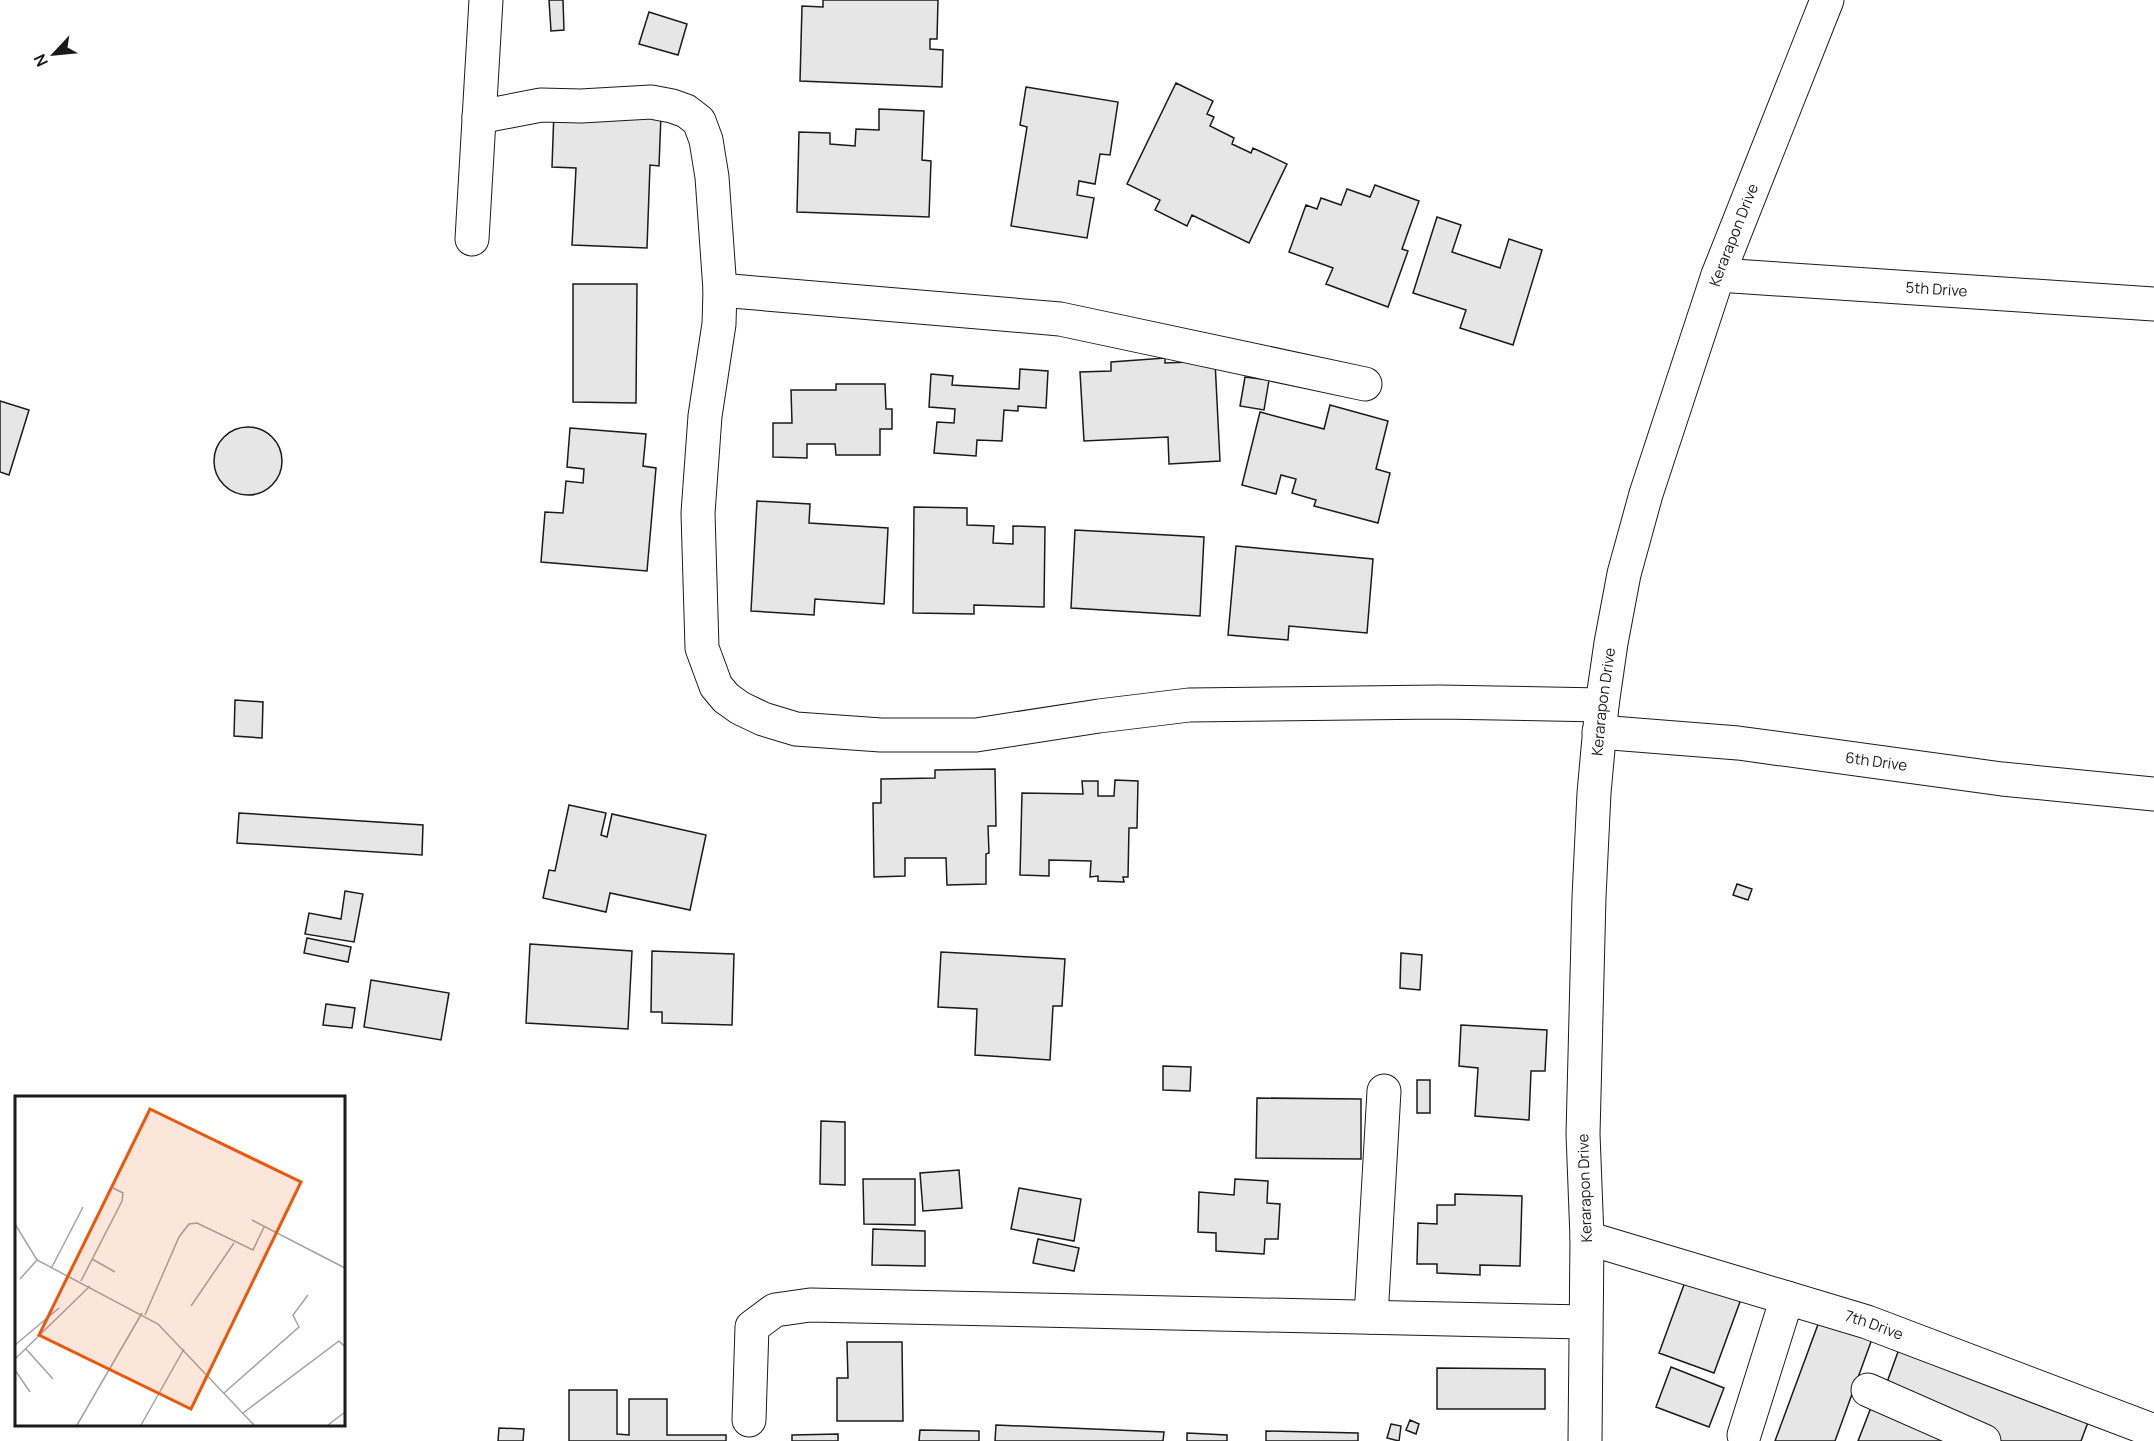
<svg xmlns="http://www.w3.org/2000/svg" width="2154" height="1441" font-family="Manrope,sans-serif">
<rect width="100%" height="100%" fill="#fff"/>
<path fill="#e6e6e6" stroke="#1a1a1a" stroke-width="1.5" d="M549 0H563L564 30 551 31Z
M823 0H938L937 39H930V49L943 50 942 87 800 81 802 6 823 7Z
M649 12 687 24 678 55 639 44Z
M1176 83 1213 101 1207 114 1214 117 1210 126 1234 138 1232 144 1251 153 1253 148 1287 164 1249 243 1192 215 1187 226 1155 210 1160 200 1127 184Z
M1026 87 1118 102 1110 155 1100 154 1095 184 1079 181 1077 195 1094 198 1087 238 1011 226 1027 127 1020 125Z
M879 109 924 111 922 160 931 161 929 217 797 212 799 132 830 133V144L855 146 856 129 879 130Z
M554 110 661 115 659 166 650 165 647 248 572 245 576 168 552 167Z
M1375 185 1419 201 1402 249 1408 251 1388 307 1326 284 1333 268 1289 252 1306 205 1317 209 1321 198 1341 205 1347 189 1370 197Z
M1437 217 1461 225 1452 252 1500 268 1509 239 1542 250 1513 345 1460 328 1466 310 1413 293Z
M573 284H637L636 403 573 402Z
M1165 358V363L1215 361 1220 461 1169 464 1168 437 1084 441 1080 372 1111 371V362Z
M1020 369 1048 371 1046 408 1018 406V411L1004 410 1002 441 977 440 976 456 934 453 937 422 954 423 955 409 929 407 931 374 953 376 952 385 1019 389Z
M1245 377 1269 380 1264 410 1240 406Z
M836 384H885L886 409H892V429H880V455H836L835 444H807V458L773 457V423H792L791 390H836Z
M0 401 29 410 9 475 0 472Z
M1330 405 1388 421 1376 469 1390 473 1378 523 1314 506 1316 500 1292 493 1296 479 1281 475 1276 494 1242 485 1260 412 1324 429Z
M214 461a34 34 0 1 1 68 0a34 34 0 1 1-68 0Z
M570 428 646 434 643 466 656 468 647 571 541 562 545 512 563 513 566 481 583 483 584 469 567 467Z
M757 501 810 504 809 523 888 528 884 604 815 599 814 615 751 611Z
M914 507 967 508V525L994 526 993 543 1013 544V526L1045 527 1044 607 974 605V614L913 613Z
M1075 530 1204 537 1200 616 1071 608Z
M1236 546 1373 559 1367 633 1289 626 1288 640 1228 635Z
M235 700 263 702 262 738 234 736Z
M995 769 996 826H988L989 853 986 854V884L947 885 946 858H905V876L874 877 873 803H881V779L935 778V770Z
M1115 780 1138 781 1137 828H1129L1128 877H1123L1124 882 1098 881V876L1090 877 1091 861 1049 860V876L1020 875 1022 793 1083 794 1082 781H1098V796H1114Z
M569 805 606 813 601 835 607 837 612 814 706 835 690 910 610 893 606 912 543 898 549 870 555 871Z
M239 813 423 825 422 855 237 843Z
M1737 884 1752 889 1748 900 1733 895Z
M345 891 363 894 354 942 305 934 309 913 341 919Z
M307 938 351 947 348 962 304 953Z
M530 944 632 951 628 1029 526 1023Z
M652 951 734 954 732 1025 662 1023V1012H651Z
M941 952 1065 959 1062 1006H1053L1050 1060 975 1055 977 1009 938 1007Z
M1401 953 1422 955 1420 990 1400 988Z
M371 980 449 993 441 1040 364 1027Z
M326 1004 355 1008 352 1028 323 1025Z
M1461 1025 1547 1030 1545 1071H1531L1529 1120 1475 1116 1478 1068 1459 1066Z
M1163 1066 1191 1067 1190 1091 1163 1090Z
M1417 1080H1430V1113H1417Z
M1257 1098 1361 1099V1159L1256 1158Z
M821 1121 845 1122V1185L820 1184Z
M959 1170 962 1208 923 1211 920 1173Z
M863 1179H915V1225L864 1224Z
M1235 1179 1268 1181 1267 1203 1280 1204 1278 1239H1265L1264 1254 1216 1251V1233L1198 1232 1199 1192 1234 1195Z
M1019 1188 1081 1199 1074 1241 1011 1229Z
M1455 1194 1522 1196 1520 1266 1480 1265V1275L1437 1273V1264H1417L1418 1223 1437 1224V1205H1455Z
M873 1229 925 1231V1266L872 1265Z
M1038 1239 1079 1248 1074 1271 1033 1263Z
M1689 1271 1744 1291 1714 1373 1659 1353Z
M1820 1319 1872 1339 1835 1441H1775Z
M1903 1338 2093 1409 2081 1441H2001L1882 1396Z
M847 1342H902L903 1421H837V1378H848Z
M1671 1367 1724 1388 1709 1427 1656 1407Z
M1437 1368 1545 1369V1409H1437Z
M569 1390H617V1434L629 1435V1399H667V1435H726V1441H569Z
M1872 1405 1957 1441H1858Z
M1410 1420 1419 1424 1416 1434 1406 1430Z
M1391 1424 1401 1426 1399 1441 1387 1438Z
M996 1425 1164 1432 1163 1441H995Z
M499 1428 524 1429 523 1441H498Z
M920 1430 979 1431V1441H919Z
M1266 1431 1358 1433V1441H1266Z
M1187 1433 1227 1435V1441H1187Z
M838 1434V1441H792V1435Z"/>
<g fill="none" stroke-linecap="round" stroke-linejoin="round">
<g stroke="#1a1a1a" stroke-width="35">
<g id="minor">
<path d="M479 117 541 105 581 106 651 102 672 106 686 111 699 121 706 140 712 177 720 290 719 324 705 416 698 513 702 648 716 686 726 698 740 708 763 719 796 729 881 735H976L1099 716 1189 705 1439 702 1602 705"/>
<path d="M472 239 486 0"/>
<path id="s1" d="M1718 275 2154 304"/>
<path d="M720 290 1060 319 1365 384"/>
<path id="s2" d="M1599 732 1738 743 2002 779 2154 794"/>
<path id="s3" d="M1587 1238 1867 1322 2154 1431"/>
<path d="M1371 1317 1384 1091"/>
<path d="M1868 1390 1984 1441"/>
<path d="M749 1420 752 1327 775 1310 810 1305 1585 1322"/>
<path d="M1744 1435 1787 1298"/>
<path id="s4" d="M1585 1441 1587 1238 1583 1134 1589 897 1594 793 1602 705 1611 643 1624 574 1646 494 1718 275 1827 0"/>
</g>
</g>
<use href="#minor" stroke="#fff" stroke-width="33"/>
</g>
<g text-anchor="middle" stroke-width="4.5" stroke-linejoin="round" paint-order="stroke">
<g font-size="15" fill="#1a1a1a" stroke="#fff">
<text dy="5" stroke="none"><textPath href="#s4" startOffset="1226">Kerarapon Drive</textPath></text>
<text dy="5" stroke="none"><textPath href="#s1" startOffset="219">5th Drive</textPath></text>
<text dy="5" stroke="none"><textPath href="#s4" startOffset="740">Kerarapon Drive</textPath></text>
<text dy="5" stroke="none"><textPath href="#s2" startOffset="279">6th Drive</textPath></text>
<text transform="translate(1585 1188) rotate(-92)" y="5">Kerarapon Drive</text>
<text dy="5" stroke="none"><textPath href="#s3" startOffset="300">7th Drive</textPath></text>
</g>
</g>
<g transform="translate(15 1096)">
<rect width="330" height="330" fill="#fff"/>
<path fill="none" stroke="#a3a3a3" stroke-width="1.5" d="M237 124 330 172M0 128 22 164 143 228 239 329M77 163 100 176M37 171 68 111M5 183 22 164M66 185 107 105 108 97 98 92M176 210 219 147M130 219 164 141 174 128 182 127 238 154 249 131M0 249 44 212M11 253 38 283M0 263 75 190M0 274 15 296M209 297 284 231 278 219 293 199M228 317 324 245 330 251M62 329 127 217M126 329 169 253M313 329 330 316"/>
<path fill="#e8590c" fill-opacity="0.15" stroke="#e8590c" stroke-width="3" d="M135 13 286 86 176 313 24 239Z"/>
<rect width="330" height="330" fill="none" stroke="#1a1a1a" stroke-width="3"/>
</g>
<g transform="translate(54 54) rotate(244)" stroke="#ffffff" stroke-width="4.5" paint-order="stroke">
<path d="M0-4.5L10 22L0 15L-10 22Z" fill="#1a1a1a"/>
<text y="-9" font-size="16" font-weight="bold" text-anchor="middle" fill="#1a1a1a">N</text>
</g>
</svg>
